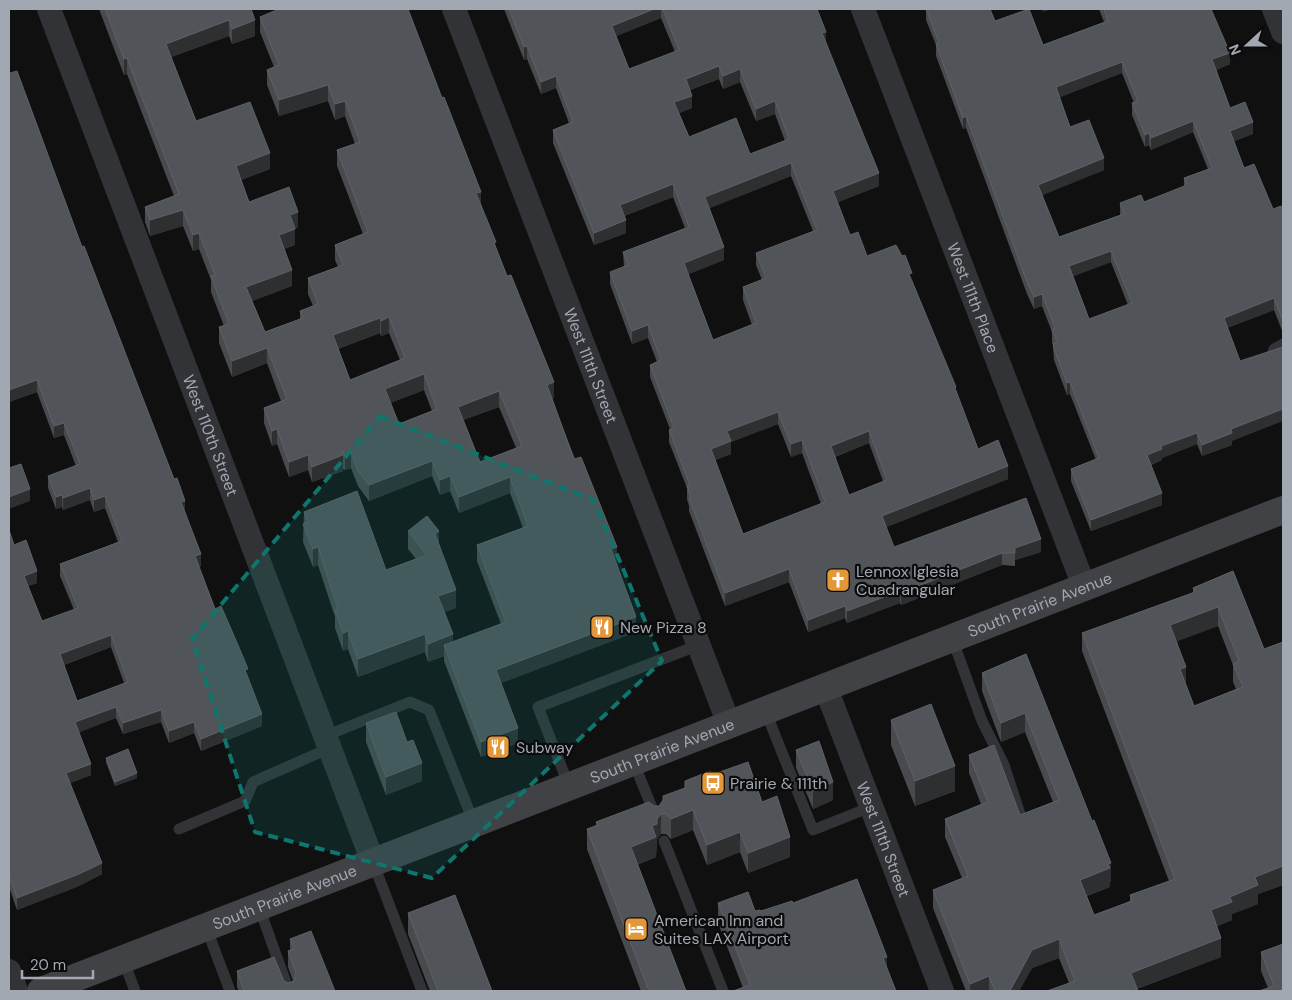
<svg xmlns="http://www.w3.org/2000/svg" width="1292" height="1000" font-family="'DM Sans',sans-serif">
<rect width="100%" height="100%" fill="#101011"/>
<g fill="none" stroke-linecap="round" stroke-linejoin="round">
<path stroke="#323336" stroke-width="11" d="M1272 355 1274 349 1283 344
M952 638 982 721 1004 765 1021 817
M765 710 813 830 871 807
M325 736 410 702 429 710 474 823
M633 761 655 815
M569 786 538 707 699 645
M179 829 245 801 253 782 330 748
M664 841 723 991
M373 862 422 991
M259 907 289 991
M206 927 230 991
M123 959 135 991"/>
<g stroke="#323336" stroke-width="24">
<path id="s1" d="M49 9 373 862"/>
<path id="s2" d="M454 9 729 724"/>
<path id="s3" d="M863 9 1084 586"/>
<path d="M1274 9 1283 32"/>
<path id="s4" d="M825 686 942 991"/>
<path d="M9 971 16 991"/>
</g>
<path stroke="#404246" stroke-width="28" id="s5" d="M41 991 1283 510"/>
</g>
<path fill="#484a4e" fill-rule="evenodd" d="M99 9H251L255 36 232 44 229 36 171 57 196 121 270 169 241 180 249 202 298 227 295 229V245L284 249 292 286 252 301 265 332 300 319V311L313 306 308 294V278L338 267 335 260V245L363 234 337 166V150L355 144 345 116 335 120 328 101 279 116 267 85V70L274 67 260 32V17L481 205 496 247 554 398 552 399 561 424 617 563 636 632 501 683 518 743 481 757 444 661V656L428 662 425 652 358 677 348 649 343 651 335 628V617L318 565 313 567 303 542 304 512 386 570 416 559 408 549V531L439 545 456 608 444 612 453 642 501 624 477 561V545L523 528 510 493 459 513 450 491 440 495 432 476 369 501 358 486 351 468 345 470 343 469V471L312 482 308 470 289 477 277 444 272 446 264 423V408L281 401 267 363 232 377 219 343V327L224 326 211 292V280L199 249 193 251 183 226 150 236 145 222V207L174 196 127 74 124 75ZM380 333 381 336 389 333 400 360 350 380 338 349ZM424 390 432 411 399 424 390 403ZM499 407 516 448 480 462 463 420Z
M504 9H817L826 42 879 186 838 202 850 235 867 256 912 280 978 449 1008 479 886 527 894 547 1041 552 1015 560V566L1002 565 901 605 900 603 847 623 845 618 808 632 789 582 725 606 689 511V506L687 499V488L669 442V430L670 429 650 377V365L657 362 648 338 632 344 610 284V272L624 267 623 252 685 228 673 197 624 216 626 233 594 245 553 143V130L569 123 556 88 541 94 527 59 524 60ZM661 18 675 52 629 69 616 36ZM719 79 723 89 740 82 756 121 775 114 785 141 750 154 689 137 679 113 692 108 690 90ZM791 176 813 231 756 253V265L762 280 743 287V300L752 325 713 340 688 274 724 260 709 208ZM778 424 791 457 802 453 821 504 743 534 715 460 731 454V442ZM869 443 883 481 849 495 835 457Z
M926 9 995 21 1043 45 1104 22 1099 9H1211L1230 64 1216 70 1230 108 1253 134 1234 141 1244 168 1273 209 1283 211V333L1274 310 1227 328 1232 445 1202 456 1197 444 1162 458V460L1151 465 1162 505 1091 531 1071 481V469L1096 460 1070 394 1067 395 1054 360 1053 345 1052 341V332L1042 306 1034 309 1027 294 966 128 963 129 936 56V45L926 20ZM1122 73 1134 103H1132V115L1145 147 1149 145 1151 150 1193 132 1208 169 1184 178V186L1144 202 1120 203V215L1059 237 1042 195 1104 170 1070 127 1059 97ZM1111 262 1128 305 1089 319 1073 276Z
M9 70 82 247 185 512 201 566 199 567 215 609 248 677 262 726 201 751 194 733 169 743 161 722 123 734 116 718 79 732 91 775 70 783 102 874 79 886 17 910 9 887V530L14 545 37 583 28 586 42 621 74 610 60 576V564L118 542 105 508 94 512 90 500 63 510 62 507 56 509 48 488V476L76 466 64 435 54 438 37 392 9 402ZM111 647 124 683 77 701 64 665Z
M1233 571 1264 649 1283 642V885L1258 894V904L1232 914V920L1217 926 1221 957 1137 989 1069 983 1059 958 1032 968 1019 991H966L933 908V890L962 878 945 837V819L981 804 969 773V755L1020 815 1053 802 1025 732 1001 742 982 691V673L1026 654 1111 881 1110 882V887L1087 896 1094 915 1130 901V895L1169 881 1082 651V633L1193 593V588ZM1218 626 1233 665V682L1236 689 1194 706 1186 685 1177 641Z
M891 720 955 791 915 806 891 745Z
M366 723 422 781 386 795 366 742Z
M796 750 833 800 813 809 796 768Z
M106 758 137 778 115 786 106 762Z
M714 774 762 802 790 857 748 873 740 852 707 865 693 830 671 839 666 834H661L657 839 656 857 637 865 686 991H641L587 849V829L596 826V822L654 806H659L685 788Z
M718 903 755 911H761L793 903 887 968 743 988 718 923Z
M408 913 492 991H430L408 934Z
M290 939 335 991H239L237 987V971L284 981 288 983 293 981 288 967V951H290Z
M1261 952 1283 991 1268 988 1261 971Z"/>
<path fill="#2d2f31" d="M654 9H661V18L612 38V26Z
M1043 9H1051L1043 12Z
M229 20V36L166 59V44Z
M255 20V36L232 44V29Z
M826 32V45L822 33Z
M527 46V59L524 60V47Z
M1230 53V64L1212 71V59Z
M127 58V74L124 75V59Z
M1122 62V73L1056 99V87Z
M719 66V79L686 91V79Z
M740 69V82L723 89V76Z
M556 76V88L541 94V82Z
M328 85V101L279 116V100Z
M692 96V108L674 115V102Z
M345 101V116L335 120V104Z
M775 101V114L756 121V109Z
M966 116V128L963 129V118Z
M1193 121V132L1151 150V138Z
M1253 122V134L1230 143V131Z
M1149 133V145L1145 147V135Z
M270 153V169L236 182V166Z
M1104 158V170L1038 197V185Z
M791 163V176L705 210V197Z
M879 173V186L833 204V191Z
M673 184V197L620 217V205Z
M481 192V207L476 193Z
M183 210V226L150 236V220Z
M298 212V227L290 230V215Z
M626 220V233L594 245V233Z
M295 229V245L279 251V235Z
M199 233V249L193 251V235Z
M724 247V260L684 276V263Z
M1111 251V262L1069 278V266Z
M292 270V286L246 303V287Z
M1042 294V306L1034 309V297Z
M1274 298V310L1224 329V318Z
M389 317V333L381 336V321Z
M380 318V333L333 351V335Z
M648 325V338L632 344V331Z
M267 348V363L232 377V361Z
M424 374V390L385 405V389Z
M37 380V392L9 402V390Z
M554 382V398L547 400V385Z
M1070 382V394L1067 395V383Z
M499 391V407L458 422V407Z
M1283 409V421L1232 441V445L1202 456V445L1231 429Z
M778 412V424L731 442V454L711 462V449L727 431Z
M64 423V435L54 438V426Z
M277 429V444L272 446V431Z
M869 431V443L831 458V446Z
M1197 433V444L1162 458V460L1147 466V455L1161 446Z
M802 440V453L791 457V444Z
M351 452V468L345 470V455Z
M308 455V470L289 477V462Z
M343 455V471L312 482V467Z
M432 461V476L369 501V485Z
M1008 466V479L882 529V516Z
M450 476V491L440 495V480Z
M510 477V493L459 513V497Z
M90 488V500L63 510V498Z
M30 489V501L9 509V497Z
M1162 493V505L1091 531V520Z
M62 495V507L56 509V497Z
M105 496V508L94 512V500Z
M185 501V512L181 502Z
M439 531V549L435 534Z
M1041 539V552L1015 560V548Z
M318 547V565L313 567V549Z
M617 547V563L611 565V549Z
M1002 553V565L901 605V593Z
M201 554V566L195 568V556Z
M789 569V582L725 606V593Z
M37 571V583L24 588V576Z
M456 590V608L438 614V596Z
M900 591V603L847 623V611Z
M845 606V618L808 632V620Z
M1218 607V626L1170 644V625Z
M636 617V632L496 685V670Z
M348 631V649L343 651V633Z
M425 634V652L358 677V659Z
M453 634V652L444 645V656L428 662V644Z
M111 635V647L60 666V654Z
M1186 667V685L1180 687V669Z
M116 707V718L75 734V722Z
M161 710V722L123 734V723Z
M1025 713V732L1001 742V723Z
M262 714V726L201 751V739Z
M194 722V733L169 743V731Z
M518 728V743L481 757V742Z
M422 763V781L386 795V777Z
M91 764V775L66 785V773Z
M955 766V791L915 806V781Z
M137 773V778L115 786V782Z
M833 782V800L813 809V791Z
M693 810V830L671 839V819Z
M661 814V834L657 839 656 857 631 867V847L652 826Z
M740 832V852L707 865V845Z
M790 837V857L748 873V853Z
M102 863V874L79 886 17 910V898Z
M1111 863V881L1110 882V887L1080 898V880Z
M1283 866V885L1258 894V904L1232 914V920L1211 929V910L1230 897 1255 877Z
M1221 938V957L1131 991V973Z
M1059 939V958L1032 968 1019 991H1010L1032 950Z
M887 957V977L883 958Z
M989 976V991H970V984Z"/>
<path fill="#515459" stroke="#5e6167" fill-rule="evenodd" d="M105 9H251L255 20 232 29 229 20 166 44 196 121 250 102 270 153 236 166 249 202 289 187 298 212 290 215 295 229 279 235 292 270 246 287 265 332 303 318 300 311 318 304 308 278 343 265 335 245 368 232 337 150 360 142 345 101 335 104 328 85 279 100 267 70 279 65 260 17 279 9H408L442 98 444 97 481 192 476 193 496 242 494 243 507 276 511 275 554 382 547 385 574 459 581 457 617 547 611 549 636 617 496 670 518 728 481 742 444 645 506 622 477 545 528 526 510 477 459 497 450 476 440 480 432 461 369 485 358 471 351 452 345 455 342 451 343 455 312 467 308 455 289 462 277 429 272 431 264 408 287 399 267 348 232 361 219 327 229 324 211 276 215 275 199 233 193 235 183 210 150 220 145 207 179 194 127 58 124 59ZM389 317 405 358 350 380 333 335 380 318 381 321ZM424 374 437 409 399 424 385 389ZM499 391 522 446 480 462 458 407Z
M509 9H654L612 26 629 69 679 50 663 9H817L826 32 822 33 879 173 833 191 850 235 858 232 867 256 896 245 902 256 905 255 912 273 909 274 956 387 955 388 978 449 998 440 1008 466 882 516 894 547 1026 498 1041 539 1015 548V553H1002L901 593 900 591 847 611 845 606 808 620 789 569 725 593 689 498H691L687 486 690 485 669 430 674 428 650 365 661 360 648 325 632 331 610 272 628 265 623 252 689 227 673 184 620 205 626 220 594 233 553 130 573 122 556 76 541 82 527 46 524 47ZM719 66 723 76 740 69 756 109 775 101 789 139 750 154 736 118 689 137 674 102 692 96 686 79ZM791 163 817 230 756 253 766 278 743 287 756 323 713 340 684 263 724 247 705 197ZM778 412 791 444 802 440 825 502 743 534 711 449 731 441 727 431ZM869 431 887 480 849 495 831 446Z
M926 9H990L995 21 1029 9 1043 45 1108 21 1104 9H1211L1230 53 1212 59 1230 108 1245 102 1253 122 1230 131 1244 168 1254 164 1273 209 1281 206 1283 211V321L1274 298 1224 318 1240 361 1283 347V409L1231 429 1232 433 1202 445 1197 433 1161 446 1162 449 1147 455 1162 493 1091 520 1071 469 1099 458 1097 453 1070 382 1067 383 1054 349 1053 343 1057 342 1052 330 1055 328 1042 294 1034 297 1027 282 966 116 963 118 936 44 939 43ZM1122 62 1138 101 1132 103 1145 135 1149 133 1151 138 1193 121 1212 168 1184 178 1187 185 1144 202 1141 195 1120 203 1124 214 1059 237 1038 185 1104 158 1089 120 1070 127 1056 87ZM1111 251 1132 303 1089 319 1069 266Z
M9 70 10 73 17 71 82 247 84 246 174 479 177 478 185 501 181 502 201 554 195 556 215 609 221 606 238 645 248 669 245 670 262 714 201 739 194 722 169 731 161 710 123 723 116 707 75 722 91 764 66 773 102 863 79 874 17 898 9 875V530L14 545 26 540 37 571 24 576 42 621 78 608 60 564 122 541 105 496 94 500 90 488 63 498 62 495 56 497 48 476 80 464 64 423 54 426 37 380 9 390V329L10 328 9 324ZM111 635 128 682 77 701 60 654Z
M21 464 30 489 9 497V468Z
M357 491 386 570 427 555 408 531 427 516 439 531 435 534 456 590 438 596 453 634 428 644 425 634 358 659 348 631 343 633 335 610 338 609 318 547 313 549 303 524 308 522 304 512Z
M1233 571 1264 649 1283 642V866L1255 877 1258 885 1230 897 1232 902 1211 910 1221 938 1131 973 1138 991H1047L1075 981 1059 939 1032 950 1010 991H995L989 976 970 984 933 890 968 876 945 819 988 802 969 755 994 745 1020 815 1059 800 1025 713 1001 723 982 673 1026 654 1092 821 1094 820 1111 863 1108 864 1110 868 1080 880 1094 915 1132 901 1130 895 1175 879 1082 633 1195 592 1193 588ZM1218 607 1239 661 1233 664 1243 687 1194 706 1180 669 1186 667 1170 625Z
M931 704 955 766 915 781 891 720Z
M396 712 407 742 413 740 422 763 386 777 366 723Z
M819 741 833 782 813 791 796 750Z
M128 749 137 773 115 782 106 758Z
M748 762 762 802 777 796 790 837 748 853 740 832 707 845 693 810 671 819 666 814H661L657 819V824L652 826 656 837 631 847 686 991H649L587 829 598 825 596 822 649 802 654 806H659L663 800V796L685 788V781L710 771 714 774Z
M857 879 887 957 883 958 896 991H733L750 985 718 903 748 892 755 911 760 910 761 911 792 901 793 903Z
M455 895 492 991H438L408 913Z
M311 931 335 991H244L237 971 274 957 284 981 288 983 294 981 296 973 288 951 294 949 290 939Z
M1283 944V991H1259L1274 986 1261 952Z"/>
<path fill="#0f766e" fill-opacity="0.2" stroke="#0f766e" stroke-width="4" stroke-dasharray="10 6" stroke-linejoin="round" d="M380 416 594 500 662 661 432 878 255 832 192 639Z"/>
<defs>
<g id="church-square" transform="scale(1.25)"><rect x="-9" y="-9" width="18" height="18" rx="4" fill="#e39736" stroke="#0b0b0c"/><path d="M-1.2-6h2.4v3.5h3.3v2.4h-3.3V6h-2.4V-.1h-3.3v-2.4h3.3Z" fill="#fff"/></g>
<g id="restaurant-square" transform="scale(1.25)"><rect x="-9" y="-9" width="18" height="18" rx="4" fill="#e39736" stroke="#0b0b0c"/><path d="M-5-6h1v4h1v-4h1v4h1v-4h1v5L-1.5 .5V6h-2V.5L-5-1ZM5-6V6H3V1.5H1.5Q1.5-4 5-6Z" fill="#fff"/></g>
<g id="bus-square" transform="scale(1.25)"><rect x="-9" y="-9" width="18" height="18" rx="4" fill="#e39736" stroke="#0b0b0c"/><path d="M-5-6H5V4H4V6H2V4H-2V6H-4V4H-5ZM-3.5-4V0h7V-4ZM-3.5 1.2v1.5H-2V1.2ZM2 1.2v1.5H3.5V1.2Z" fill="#fff"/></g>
<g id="hotel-square" transform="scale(1.25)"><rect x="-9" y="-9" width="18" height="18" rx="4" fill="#e39736" stroke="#0b0b0c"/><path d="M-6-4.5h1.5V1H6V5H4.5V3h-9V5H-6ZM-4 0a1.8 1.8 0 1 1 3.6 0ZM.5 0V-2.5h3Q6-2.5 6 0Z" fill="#fff"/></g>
</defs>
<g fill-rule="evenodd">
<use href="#church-square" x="838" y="580"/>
<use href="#restaurant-square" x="602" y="627"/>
<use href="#restaurant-square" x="498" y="747"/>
<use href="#bus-square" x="713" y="783"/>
<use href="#hotel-square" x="636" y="929"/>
</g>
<g text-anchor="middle" stroke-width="4.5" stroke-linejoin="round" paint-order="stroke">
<g font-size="16" fill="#a2a8b1" stroke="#0b0b0c">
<text dy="6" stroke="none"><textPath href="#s3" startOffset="309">West 111th Place</textPath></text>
<text dy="6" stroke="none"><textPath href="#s2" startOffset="382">West 111th Street</textPath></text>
<text dy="6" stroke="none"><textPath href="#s1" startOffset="456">West 110th Street</textPath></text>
<text dy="6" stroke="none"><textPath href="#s5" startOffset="1071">South Prairie Avenue</textPath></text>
<text dy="6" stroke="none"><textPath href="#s5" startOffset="666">South Prairie Avenue</textPath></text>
<text dy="6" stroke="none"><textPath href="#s4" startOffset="164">West 111th Street</textPath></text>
<text dy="6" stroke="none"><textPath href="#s5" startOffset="261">South Prairie Avenue</textPath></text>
</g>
<g font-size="16" fill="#a2a8b1" stroke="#0b0b0c" text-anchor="start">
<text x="856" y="577">Lennox Iglesia<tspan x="856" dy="18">Cuadrangular</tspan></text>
<text x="620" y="633">New Pizza 8</text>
<text x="516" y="753">Subway</text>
<text x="730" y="789">Prairie &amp; 111th</text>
<text x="654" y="926">American Inn and<tspan x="654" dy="18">Suites LAX Airport</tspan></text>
</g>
</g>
<rect width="1292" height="1000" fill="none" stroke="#a2a8b1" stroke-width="20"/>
<g transform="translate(1247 45) rotate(249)" stroke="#0b0b0c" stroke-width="4" paint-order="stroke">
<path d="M0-4L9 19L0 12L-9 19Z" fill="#a2a8b1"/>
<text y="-8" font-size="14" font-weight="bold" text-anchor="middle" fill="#a2a8b1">N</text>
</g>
<path d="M22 970v8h71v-8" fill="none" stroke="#a2a8b1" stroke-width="2.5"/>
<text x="30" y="970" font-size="15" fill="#a2a8b1" stroke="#0b0b0c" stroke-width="4" paint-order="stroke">20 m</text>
</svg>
